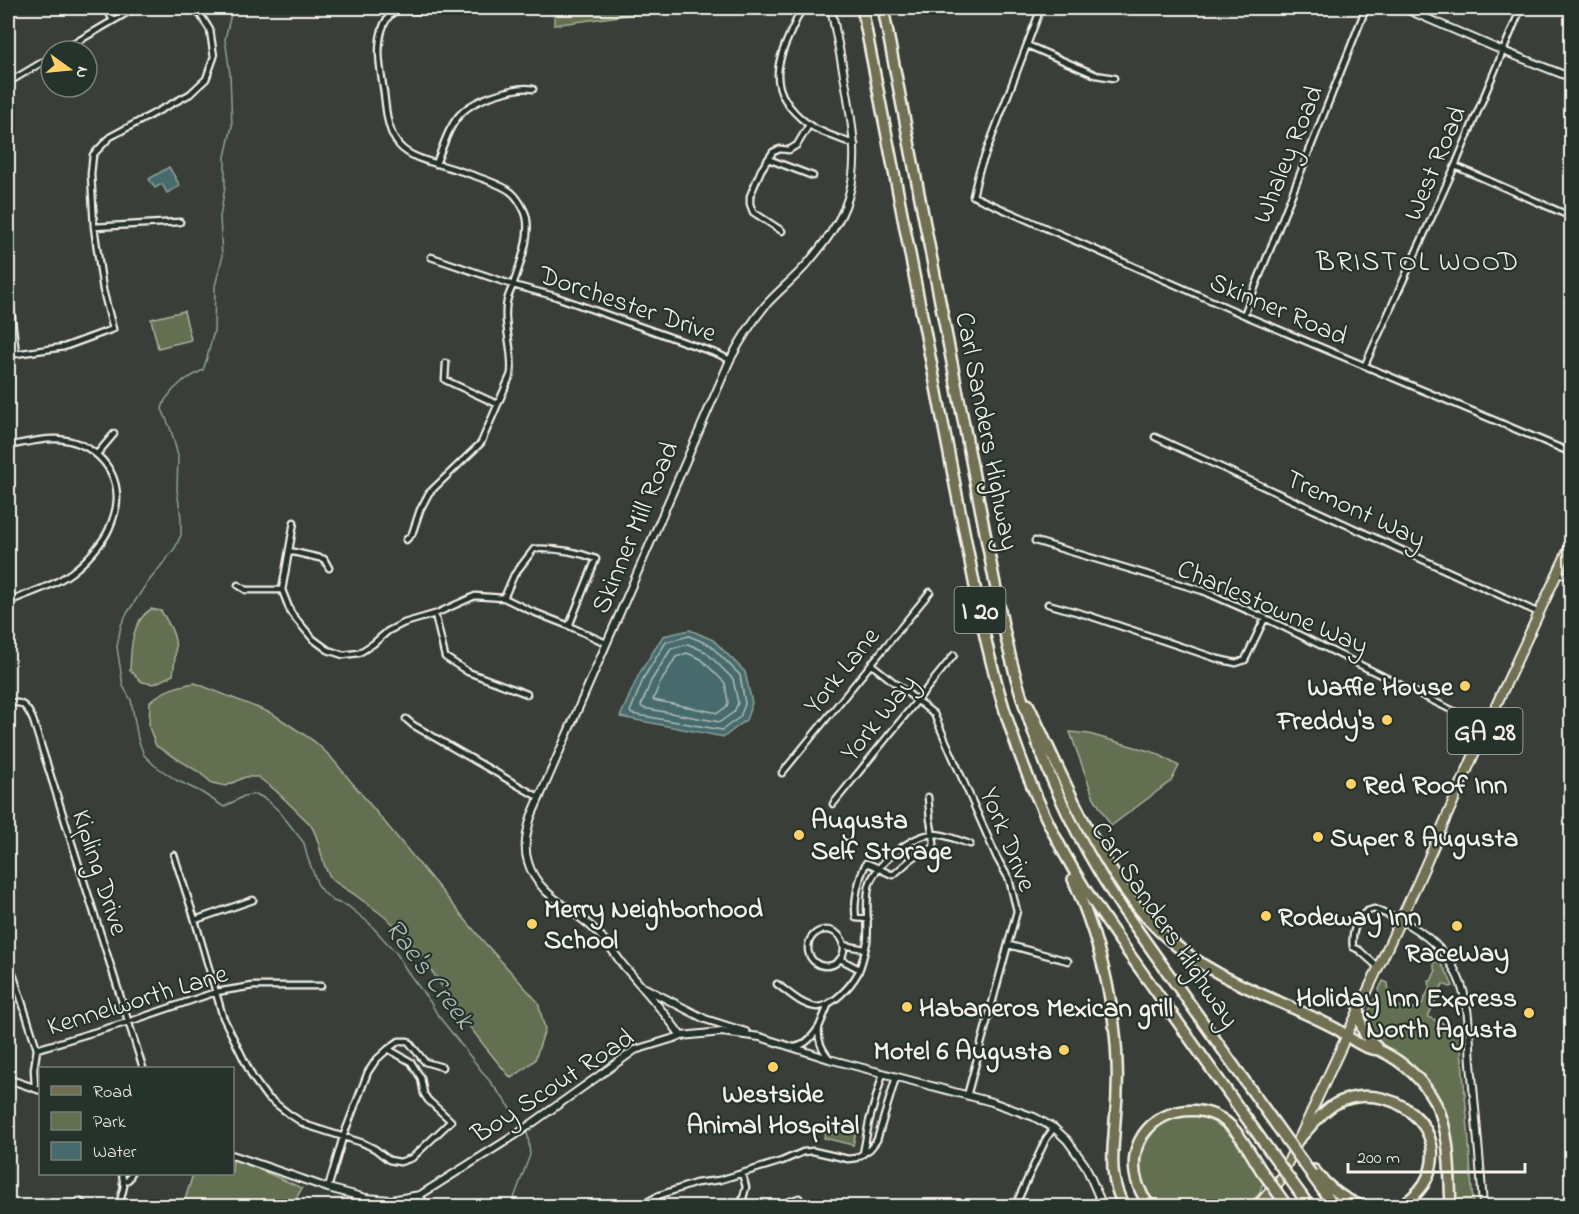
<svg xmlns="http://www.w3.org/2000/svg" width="1579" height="1214" font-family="'Indie Flower',sans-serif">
<rect width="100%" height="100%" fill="#393f38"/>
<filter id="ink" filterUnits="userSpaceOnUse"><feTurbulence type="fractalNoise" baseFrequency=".0167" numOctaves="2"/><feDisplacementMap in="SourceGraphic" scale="12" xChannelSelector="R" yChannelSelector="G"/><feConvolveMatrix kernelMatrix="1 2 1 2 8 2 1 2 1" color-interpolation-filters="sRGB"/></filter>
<g filter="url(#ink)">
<path fill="#626f51" stroke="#abb09c" stroke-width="1.5" d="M554 8H633L634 14 554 25Z
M184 311 191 340 158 348 151 319Z
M151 609 161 611C179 638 177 644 173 675L154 684 142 682 130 670C131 648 131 622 151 609Z
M195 683 273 714 314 741 330 756 483 941 538 1002 545 1029 535 1060 519 1073 511 1078C491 1055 472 1031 455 1006 438 982 422 952 401 931 388 918 370 906 355 895 348 890 338 885 332 879 320 866 322 840 310 824L275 790 258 777H245L226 786 212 783 199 772 156 746 149 727 150 702C163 690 177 686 195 683Z
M1070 732 1089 734 1156 753 1179 766 1171 781 1111 826 1093 796Z
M1434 961 1440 962 1447 973 1453 986 1450 987 1443 984 1428 1017 1454 1028 1456 1024 1459 1026 1468 1129 1473 1206H1455L1446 1117C1437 1092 1423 1071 1401 1056 1390 1049 1379 1043 1369 1034L1370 1032 1368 1030H1367V1015L1383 981 1388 983 1390 1002 1405 1009 1407 1006 1419 1010 1430 987 1429 981H1431L1436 970 1434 968Z
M1186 1114C1229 1119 1242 1149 1263 1183L1259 1194 1246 1206H1159C1153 1200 1146 1193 1143 1184 1135 1159 1146 1133 1168 1120 1173 1117 1180 1116 1186 1114Z
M827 1122 857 1129 853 1145 824 1138Z
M233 1158 302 1188 292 1206H183L193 1174H232Z"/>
<path fill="#476b6c" stroke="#8ca19e" stroke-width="1.5" d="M169 167 180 186 167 193 162 184 155 188 149 179Z
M690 630 713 640 745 672 752 703 746 720 724 737 620 717 639 674 663 636Z"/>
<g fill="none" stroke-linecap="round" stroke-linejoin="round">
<path stroke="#afbbb6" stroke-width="1.5" d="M689 636 710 645 740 675 745 704 740 717 722 730 632 714 630 712 644 677 666 642Z
M688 644 706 652 733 679 738 703 734 712 720 722 643 708 641 706 651 681 671 649Z
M687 653 701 659 725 683 728 702 727 706 718 713 653 700 659 685 676 657Z"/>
<path stroke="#8ca19e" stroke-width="1.5" d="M238 8 231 14 225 39 230 74 232 126 225 157V187L220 217 222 259 215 286 214 331 207 358 203 370 183 381 174 389 165 400 162 409 171 430 178 456 177 490 181 518V535L175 548 145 586 126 615 121 625 117 647 123 686 131 700 138 739 144 755 154 765 176 780 201 792 224 807 244 796 256 794 267 800 279 811 304 843 307 856 319 888 333 901 348 906 369 923 397 954 407 971 431 1003 437 1014 510 1107 522 1127
M511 1206 530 1155 528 1136 525 1131"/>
<g stroke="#f4f1e8" stroke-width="9">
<path id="minor" d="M106 8 113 20
M802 8C781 54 758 86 808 124 818 132 842 139 855 145
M1041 8 979 171 973 196 1244 315 1572 453
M1027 45 1096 75 1114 78
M61 51 135 8
M8 84 9 82 51 57
M768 159 813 176
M436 164C452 122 455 106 501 93 513 90 522 87 533 89
M1455 166 1572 217
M94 227 180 222
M782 231 753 212 750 204V196L761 170 773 152 780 149 789 150 797 145 809 125
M431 257 513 285 554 296 718 354 730 360
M8 284 16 354
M1244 315 1366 8
M8 355 64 347 113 329 103 290 94 227 91 174 93 155 110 137 190 94 206 79 214 57 210 30 196 8
M446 363 445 380 497 404
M1365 365 1455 166 1521 8
M1155 437 1539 613
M8 446C24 443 41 438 57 439 89 441 116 464 117 497 117 507 113 520 109 529 104 541 88 559 77 568 58 585 31 592 8 602
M97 454 114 434
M294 522 282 590 291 613 313 639 328 650 343 655 359 653 373 644 388 631 404 623 435 614 475 596 504 598 531 611 569 626 606 643
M406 540 412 534 420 510 429 493 481 443 511 374C514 348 502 325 507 301 508 296 511 290 513 285 520 264 534 230 524 210 521 204 516 196 511 192 499 182 451 168 434 163 420 159 404 154 396 141 387 127 386 109 384 93 381 72 376 51 382 30 389 8 400 8 421 11
M1035 541 1203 591 1265 618 1486 727
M289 551 324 559 329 568
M1557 572 1572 578
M238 585 246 590H282
M504 598 514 575 534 549C557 548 575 551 596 559L569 626
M1048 604 1087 615 1218 659 1236 663 1245 660 1265 618
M435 614 445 657 468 672 527 694
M871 664 934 714 997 858 1009 879 1017 911 967 1096
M8 703C22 701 27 706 33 720L143 1068
M406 719 413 725 540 798
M782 773 930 592
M833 804 954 655
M174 855 195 920 223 1017 253 1078 266 1096 289 1114 306 1125 363 1143 375 1149 389 1160 400 1162 412 1158 451 1121 428 1100 424 1094 421 1078 411 1062 388 1049
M868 919 856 918C853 901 859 878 866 863 876 866 884 872 893 875 908 863 913 854 933 848L934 843 930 819 928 797
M195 920 253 900
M808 948a18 18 0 1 1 36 0a18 18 0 1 1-36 0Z
M843 945 865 949
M1009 945 1068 961
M8 958 37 1049 34 1069 35 1088
M840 959 859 969
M1378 967 1359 950 1353 947C1351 932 1358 912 1374 909L1400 920
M777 984C788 992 802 1006 817 1007 832 1007 851 986 858 973 862 964 865 951 867 942 869 924 865 904 869 886 875 864 912 835 934 834 946 834 959 841 970 844
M819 1027 829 1003
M795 1047C806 1045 813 1036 819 1027 817 1039 821 1048 829 1058
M37 1049 128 1022 216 992 253 986H321
M863 1154 869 1122 883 1073
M123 1183 129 1179 131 1174
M328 1188 343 1137 368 1072 376 1060 388 1049 399 1041H408L425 1062 442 1067
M420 1195 425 1206
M79 1201 86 1206
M119 1206 124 1186 122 1174
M644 1206 649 1201 660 1195 696 1183 720 1180 782 1161 803 1152 813 1151 848 1159 856 1158 870 1149 877 1140 896 1077
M741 1206 746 1187 742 1173
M776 1206 799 1198
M1015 1206 1046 1139 1054 1128"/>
</g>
<g stroke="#f4f1e8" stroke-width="10">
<path id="tertiary" d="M1403 8 1503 51 1572 78
M1400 920C1426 933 1446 950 1458 977 1470 1003 1469 1035 1471 1063 1475 1111 1480 1159 1483 1206
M645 988 705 1019 746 1032
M681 1036C664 1011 643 988 623 965 615 954 607 942 597 932 574 908 538 897 528 862 523 847 527 831 531 817L730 360C740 341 751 323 765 306 778 291 794 279 807 264 823 245 841 222 848 198 859 163 853 133 848 98 843 68 837 38 831 8
M8 1079 40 1090
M232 1155 328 1188 366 1198 391 1200 420 1195 517 1134 635 1050 681 1036 722 1032 760 1037 829 1059 992 1102 1034 1117 1054 1128 1067 1140 1085 1165 1103 1206"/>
</g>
<g stroke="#f4f1e8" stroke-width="12">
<path id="primary" d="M1282 1175 1418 882 1486 727 1572 542
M1268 1206 1277 1186"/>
</g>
<g stroke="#f4f1e8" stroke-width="14">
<path id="motorway" d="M862 8 982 623C998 697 1020 767 1054 834 1082 890 1119 940 1155 990 1192 1042 1229 1094 1266 1146
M883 8 1003 625C1025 728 1065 824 1124 911L1276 1125
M1028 704C1056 762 1080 820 1114 874 1129 897 1145 919 1166 937 1213 980 1277 998 1333 1027 1341 1031 1348 1037 1356 1042 1361 1045 1367 1048 1373 1049 1380 1051 1375 1048 1381 1051 1404 1062 1424 1081 1436 1104 1451 1132 1449 1175 1451 1206
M1073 879C1097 935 1115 1000 1117 1062 1118 1082 1117 1102 1115 1121 1113 1153 1108 1177 1124 1206
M1359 1008C1360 1018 1361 1031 1368 1039 1372 1043 1376 1045 1379 1050
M1299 1139C1310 1128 1321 1112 1335 1104 1387 1076 1457 1128 1424 1184 1417 1194 1408 1203 1396 1206
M1314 1170C1327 1186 1342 1199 1362 1206
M1313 1177 1334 1206
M1302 1196 1309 1206
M1150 1206C1139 1192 1132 1174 1135 1155 1142 1115 1189 1099 1222 1119 1239 1130 1250 1153 1261 1170
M1258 1206 1280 1180"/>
</g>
<use href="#minor" stroke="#26332d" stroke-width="4.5"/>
<use href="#tertiary" stroke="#26332d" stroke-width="6"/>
<use href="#primary" stroke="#716f52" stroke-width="8"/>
<use href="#motorway" stroke="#716f52" stroke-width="9"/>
<g stroke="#f4f1e8" stroke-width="14" stroke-linecap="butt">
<path id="motorway-bridge" d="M1276 1125 1312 1175
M1266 1146 1302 1196
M1261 1170 1287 1206"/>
</g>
<use href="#motorway-bridge" stroke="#716f52" stroke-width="9"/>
</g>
</g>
<g fill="#ffd166" stroke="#26332d" stroke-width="2">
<circle cx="1465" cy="686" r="6"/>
<circle cx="1387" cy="720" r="6"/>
<circle cx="1351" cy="784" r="6"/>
<circle cx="799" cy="835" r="6"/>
<circle cx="1318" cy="837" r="6"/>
<circle cx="1266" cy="916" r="6"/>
<circle cx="532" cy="924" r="6"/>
<circle cx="1457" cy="926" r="6"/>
<circle cx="907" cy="1007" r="6"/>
<circle cx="1529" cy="1013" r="6"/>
<circle cx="1064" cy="1050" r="6"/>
<circle cx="773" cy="1067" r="6"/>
</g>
<g text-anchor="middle" stroke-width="4.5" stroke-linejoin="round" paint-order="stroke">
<g fill="#26332d" stroke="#b6b8b0" stroke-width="1.5">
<rect x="954.5" y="587" width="51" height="46" rx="4.5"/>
<rect x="1447.5" y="708" width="75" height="46" rx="4.5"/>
</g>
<g font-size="26" font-weight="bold" fill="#f4f1e8">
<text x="980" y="619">I 20</text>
<text x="1485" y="740">GA 28</text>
</g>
<g font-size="27" fill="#f4f1e8" stroke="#26332d">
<text transform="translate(1287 154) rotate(-68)" y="9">Whaley Road</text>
<text transform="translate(1434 163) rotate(-67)" y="9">West Road</text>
<text transform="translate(628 303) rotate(19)" y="9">Dorchester Drive</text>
<text transform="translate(1279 308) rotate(23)" y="9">Skinner Road</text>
<text transform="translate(988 431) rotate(79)" y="9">Carl Sanders Highway</text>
<text transform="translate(1356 508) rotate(25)" y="9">Tremont Way</text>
<text transform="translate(634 527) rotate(-67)" y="9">Skinner Mill Road</text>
<text transform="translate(1273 606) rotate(23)" y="9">Charlestowne Way</text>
<text transform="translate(841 670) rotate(-51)" y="9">York Lane</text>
<text transform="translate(878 717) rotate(-51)" y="9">York Way</text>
<text transform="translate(1009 839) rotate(68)" y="9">York Drive</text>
<text transform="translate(101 872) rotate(72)" y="9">Kipling Drive</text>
<text transform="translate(1166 924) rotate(56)" y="9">Carl Sanders Highway</text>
<text transform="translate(137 999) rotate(-17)" y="9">Kennelworth Lane</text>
<text transform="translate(552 1085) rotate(-33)" y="9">Boy Scout Road</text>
</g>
<g font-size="27" font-weight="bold" fill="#f4f1e8" stroke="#26332d" text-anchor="start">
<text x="1453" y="695" text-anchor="end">Waffle House</text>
<text x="1375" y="729" text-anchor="end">Freddy's</text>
<text x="1363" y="793">Red Roof Inn</text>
<text x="811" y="828">Augusta<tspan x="811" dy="31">Self Storage</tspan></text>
<text x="1330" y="846">Super 8 Augusta</text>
<text x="544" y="917">Merry Neighborhood<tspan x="544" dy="31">School</tspan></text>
<text x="1278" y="925">Rodeway Inn</text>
<text x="1457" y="961" text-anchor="middle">RaceWay</text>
<text x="1517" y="1006" text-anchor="end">Holiday Inn Express<tspan x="1517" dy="31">North Agusta</tspan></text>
<text x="919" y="1016">Habaneros Mexican grill</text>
<text x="1052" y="1059" text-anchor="end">Motel 6 Augusta</text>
<text x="773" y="1102" text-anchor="middle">Westside<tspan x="773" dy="31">Animal Hospital</tspan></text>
</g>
<g font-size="28" letter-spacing="1.5" fill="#f4f1e8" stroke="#26332d">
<text x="1418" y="270">BRISTOL WOOD</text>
</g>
<g font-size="28" font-style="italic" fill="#afbbb6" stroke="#26332d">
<text transform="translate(431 973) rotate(53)" y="10">Rae's Creek</text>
</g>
</g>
<rect width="1579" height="1214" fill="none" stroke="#26332d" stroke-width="30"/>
<rect x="15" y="15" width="1549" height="1184" fill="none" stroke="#f4f1e8" stroke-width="2" filter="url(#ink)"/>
<rect x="39" y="1067" width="195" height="108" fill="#26332d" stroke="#787f78" stroke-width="1.5"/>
<rect x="51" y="1086" width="30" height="9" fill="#716f52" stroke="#787f78" stroke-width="1.5"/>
<text x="93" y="1097" font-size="18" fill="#f4f1e8">Road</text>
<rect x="51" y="1112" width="30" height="18" fill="#626f51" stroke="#787f78" stroke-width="1.5"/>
<text x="93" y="1127" font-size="18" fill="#f4f1e8">Park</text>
<rect x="51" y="1142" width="30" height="18" fill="#476b6c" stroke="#787f78" stroke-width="1.5"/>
<text x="93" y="1157" font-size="18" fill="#f4f1e8">Water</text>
<g transform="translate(69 69) rotate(105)"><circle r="28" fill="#26332d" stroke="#787f78" stroke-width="1.5"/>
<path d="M0-4.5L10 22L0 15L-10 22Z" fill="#ffd166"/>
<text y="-9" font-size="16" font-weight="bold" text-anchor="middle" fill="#f4f1e8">N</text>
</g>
<path d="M1348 1163v9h177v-9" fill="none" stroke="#f4f1e8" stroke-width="3"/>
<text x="1357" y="1163" font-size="18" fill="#f4f1e8" stroke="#26332d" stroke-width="4.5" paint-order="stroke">200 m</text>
</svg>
